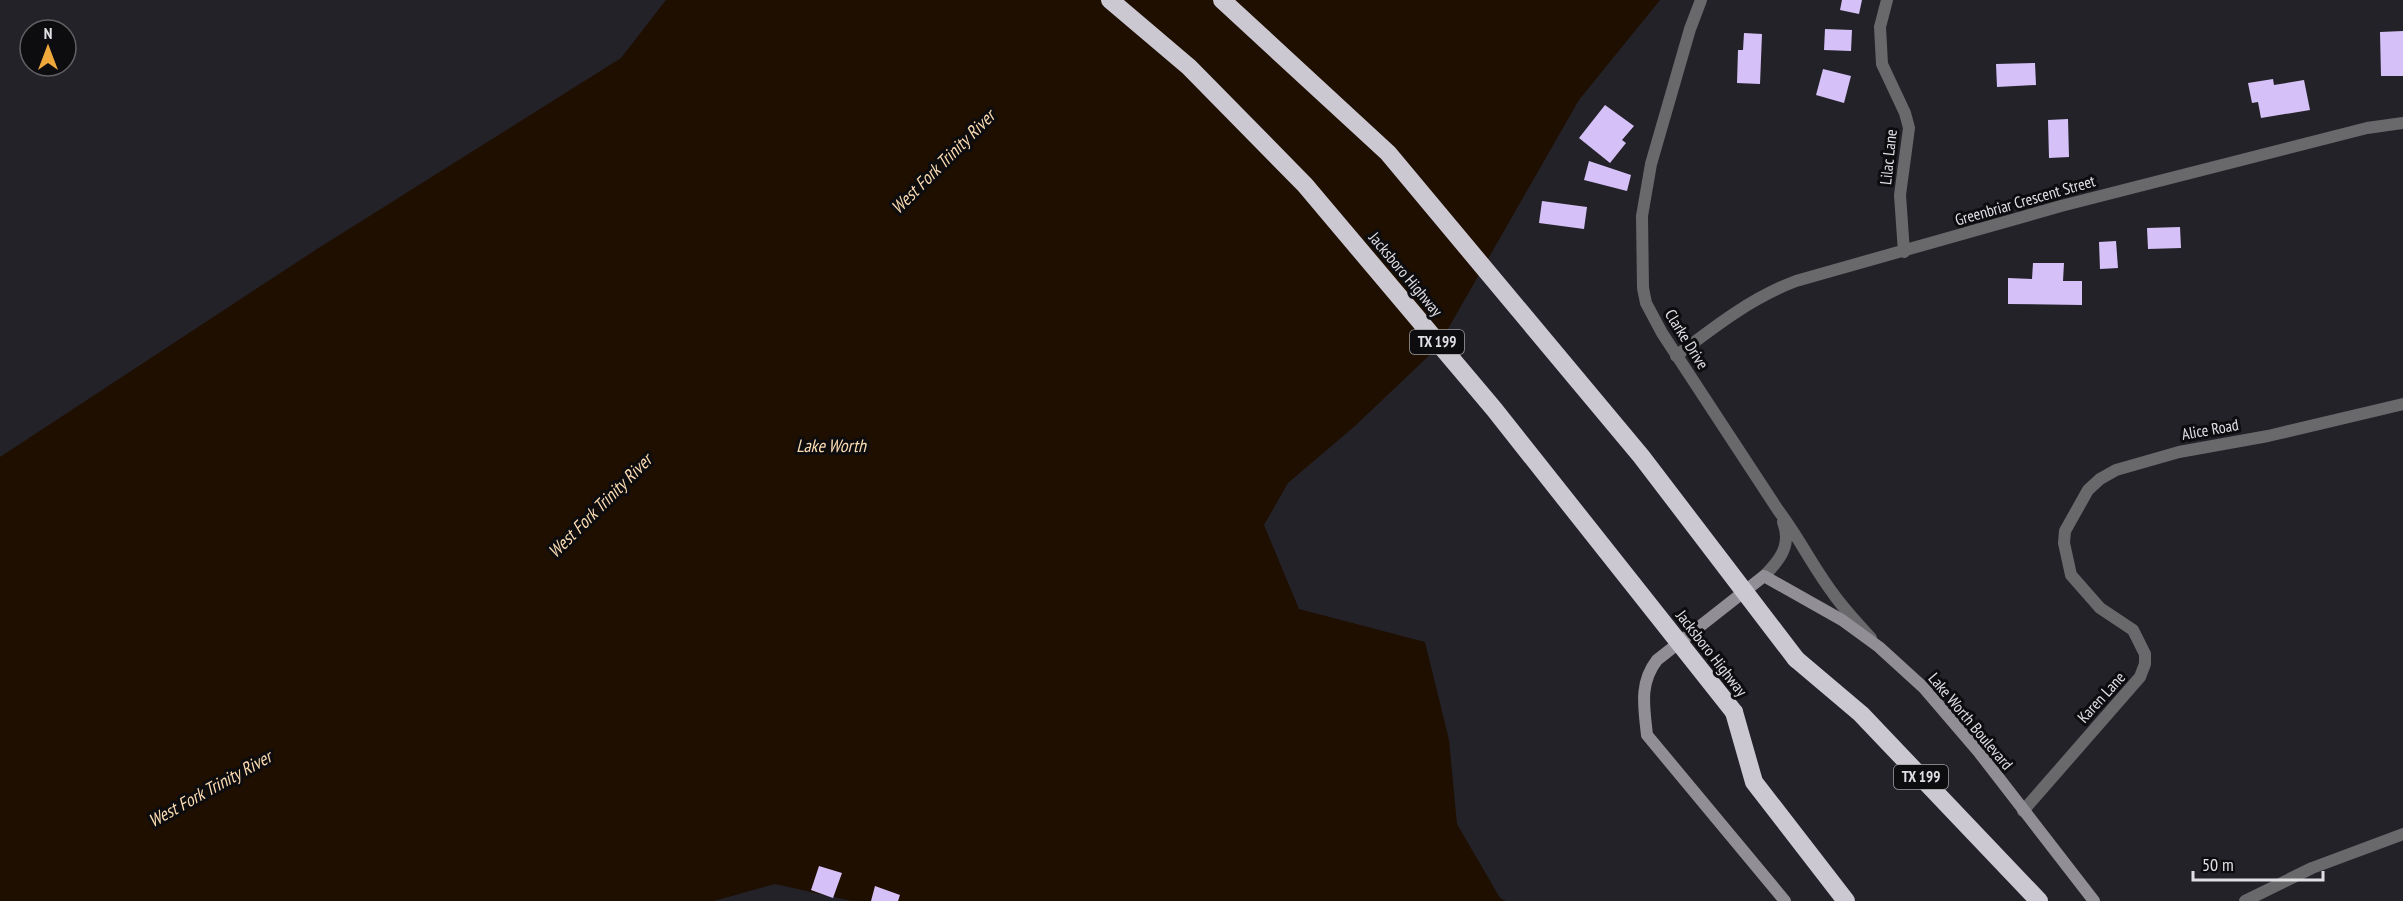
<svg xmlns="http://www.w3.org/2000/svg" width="2403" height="901" font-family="'PT Sans Narrow',sans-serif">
<rect width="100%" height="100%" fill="#242229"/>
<path fill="#1f0f00" d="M666 0H1660L1579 100 1437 348 1355 426 1288 483 1264 525 1299 609 1425 642 1449 740 1457 824 1500 898 1506 901H852L775 884 714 901H0V457L317 249 621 58Z"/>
<path fill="#d5c1f8" d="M1842 0H1862L1859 14 1840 10Z
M1825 29 1852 30 1851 51 1824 50Z
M2403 31V76H2381L2380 32Z
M1744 33 1762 34 1760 84 1737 83 1738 50H1743Z
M2035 63 2036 85 1997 87 1996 64Z
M1823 69 1851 76 1844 103 1816 95Z
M2273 79 2274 85 2304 80 2310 110 2261 118 2258 102 2252 103 2248 83Z
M1605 105 1634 126 1622 140 1626 143 1610 163 1579 138Z
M2068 119 2069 157 2049 158 2048 120Z
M1589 161 1631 175 1627 191 1584 180Z
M1542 201 1587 207 1584 229 1539 223Z
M2180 227 2181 248 2148 249 2147 228Z
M2116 241 2118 268 2100 269 2099 242Z
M2033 263H2064L2063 281H2082V305L2008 304V278L2032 279Z
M819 866 842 873 833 898 811 890Z
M875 886 900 895 898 901H871Z"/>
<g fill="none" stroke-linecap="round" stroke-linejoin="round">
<path stroke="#69686b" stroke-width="12" d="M1701 0 1690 29 1651 164 1642 216 1643 288 1646 303 1662 333 1778 510C1798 536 1812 565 1832 592 1843 608 1857 623 1871 638
M1887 0 1880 27 1882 64 1905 113 1909 128 1900 195 1904 252
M1676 356C1714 327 1751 298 1796 281L2061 206 2367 128 2403 123
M1764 576C1780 560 1792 545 1783 522
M2023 811 2140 677 2145 664V654L2133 630 2100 608 2071 575 2064 543 2065 531 2088 490 2100 479 2116 470 2179 452 2268 436 2403 404
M2245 901 2312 868 2403 834"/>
<path stroke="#918f95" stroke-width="12" d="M1785 901 1647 735C1644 707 1639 683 1657 660L1764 576 1842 620 1879 647 1924 688 1978 751 2094 901"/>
<path stroke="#cbc8d1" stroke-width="18" d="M1796 659 1861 714 2039 901
M1734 712 1754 782 1846 901"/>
<path stroke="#cbc8d1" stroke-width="18" d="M1110 0 1189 67 1305 185 1494 409 1734 712
M1222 0 1388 153 1641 456 1796 659"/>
</g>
<g text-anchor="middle" stroke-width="6" stroke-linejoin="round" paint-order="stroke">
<g fill="#0d0c0f" stroke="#a1a0a4" stroke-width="1.5">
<rect x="1410" y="330" width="54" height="24" rx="4.5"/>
<rect x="1894" y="765" width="54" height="24" rx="4.5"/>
</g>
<g font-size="15" font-weight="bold" fill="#e1dfe4">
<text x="1437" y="347">TX 199</text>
<text x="1921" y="782">TX 199</text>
</g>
<g font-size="16" fill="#e1dfe4" stroke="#0d0c0f">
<text transform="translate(1888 157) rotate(-84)" y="6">Lilac Lane</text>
<text transform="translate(2025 200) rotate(-16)" y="6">Greenbriar Crescent Street</text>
<text transform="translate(1406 274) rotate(50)" y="6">Jacksboro Highway</text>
<text transform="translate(1687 339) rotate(58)" y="6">Clarke Drive</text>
<text transform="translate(2210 429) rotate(-10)" y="6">Alice Road</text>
<text transform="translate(1712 653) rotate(52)" y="6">Jacksboro Highway</text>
<text transform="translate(2101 697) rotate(-48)" y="6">Karen Lane</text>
<text transform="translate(1971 721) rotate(50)" y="6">Lake Worth Boulevard</text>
</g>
<g font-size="18" font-style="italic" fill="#fbdbb2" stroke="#0d0c0f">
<text transform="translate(943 162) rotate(-45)" y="6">West Fork Trinity River</text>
<text x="831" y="452">Lake Worth</text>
<text transform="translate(600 506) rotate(-45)" y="6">West Fork Trinity River</text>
<text transform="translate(210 789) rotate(-29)" y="6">West Fork Trinity River</text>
</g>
</g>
<g transform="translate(48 48)"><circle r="28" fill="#0d0c0f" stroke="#626064" stroke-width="1.5"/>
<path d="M0-4.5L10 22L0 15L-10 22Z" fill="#eea83c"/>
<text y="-9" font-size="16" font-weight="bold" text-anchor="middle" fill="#e1dfe4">N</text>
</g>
<path d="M2193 871v9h130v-9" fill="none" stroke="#e1dfe4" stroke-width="3"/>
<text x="2202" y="871" font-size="18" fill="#e1dfe4" stroke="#0d0c0f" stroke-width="4.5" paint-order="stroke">50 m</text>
</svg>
